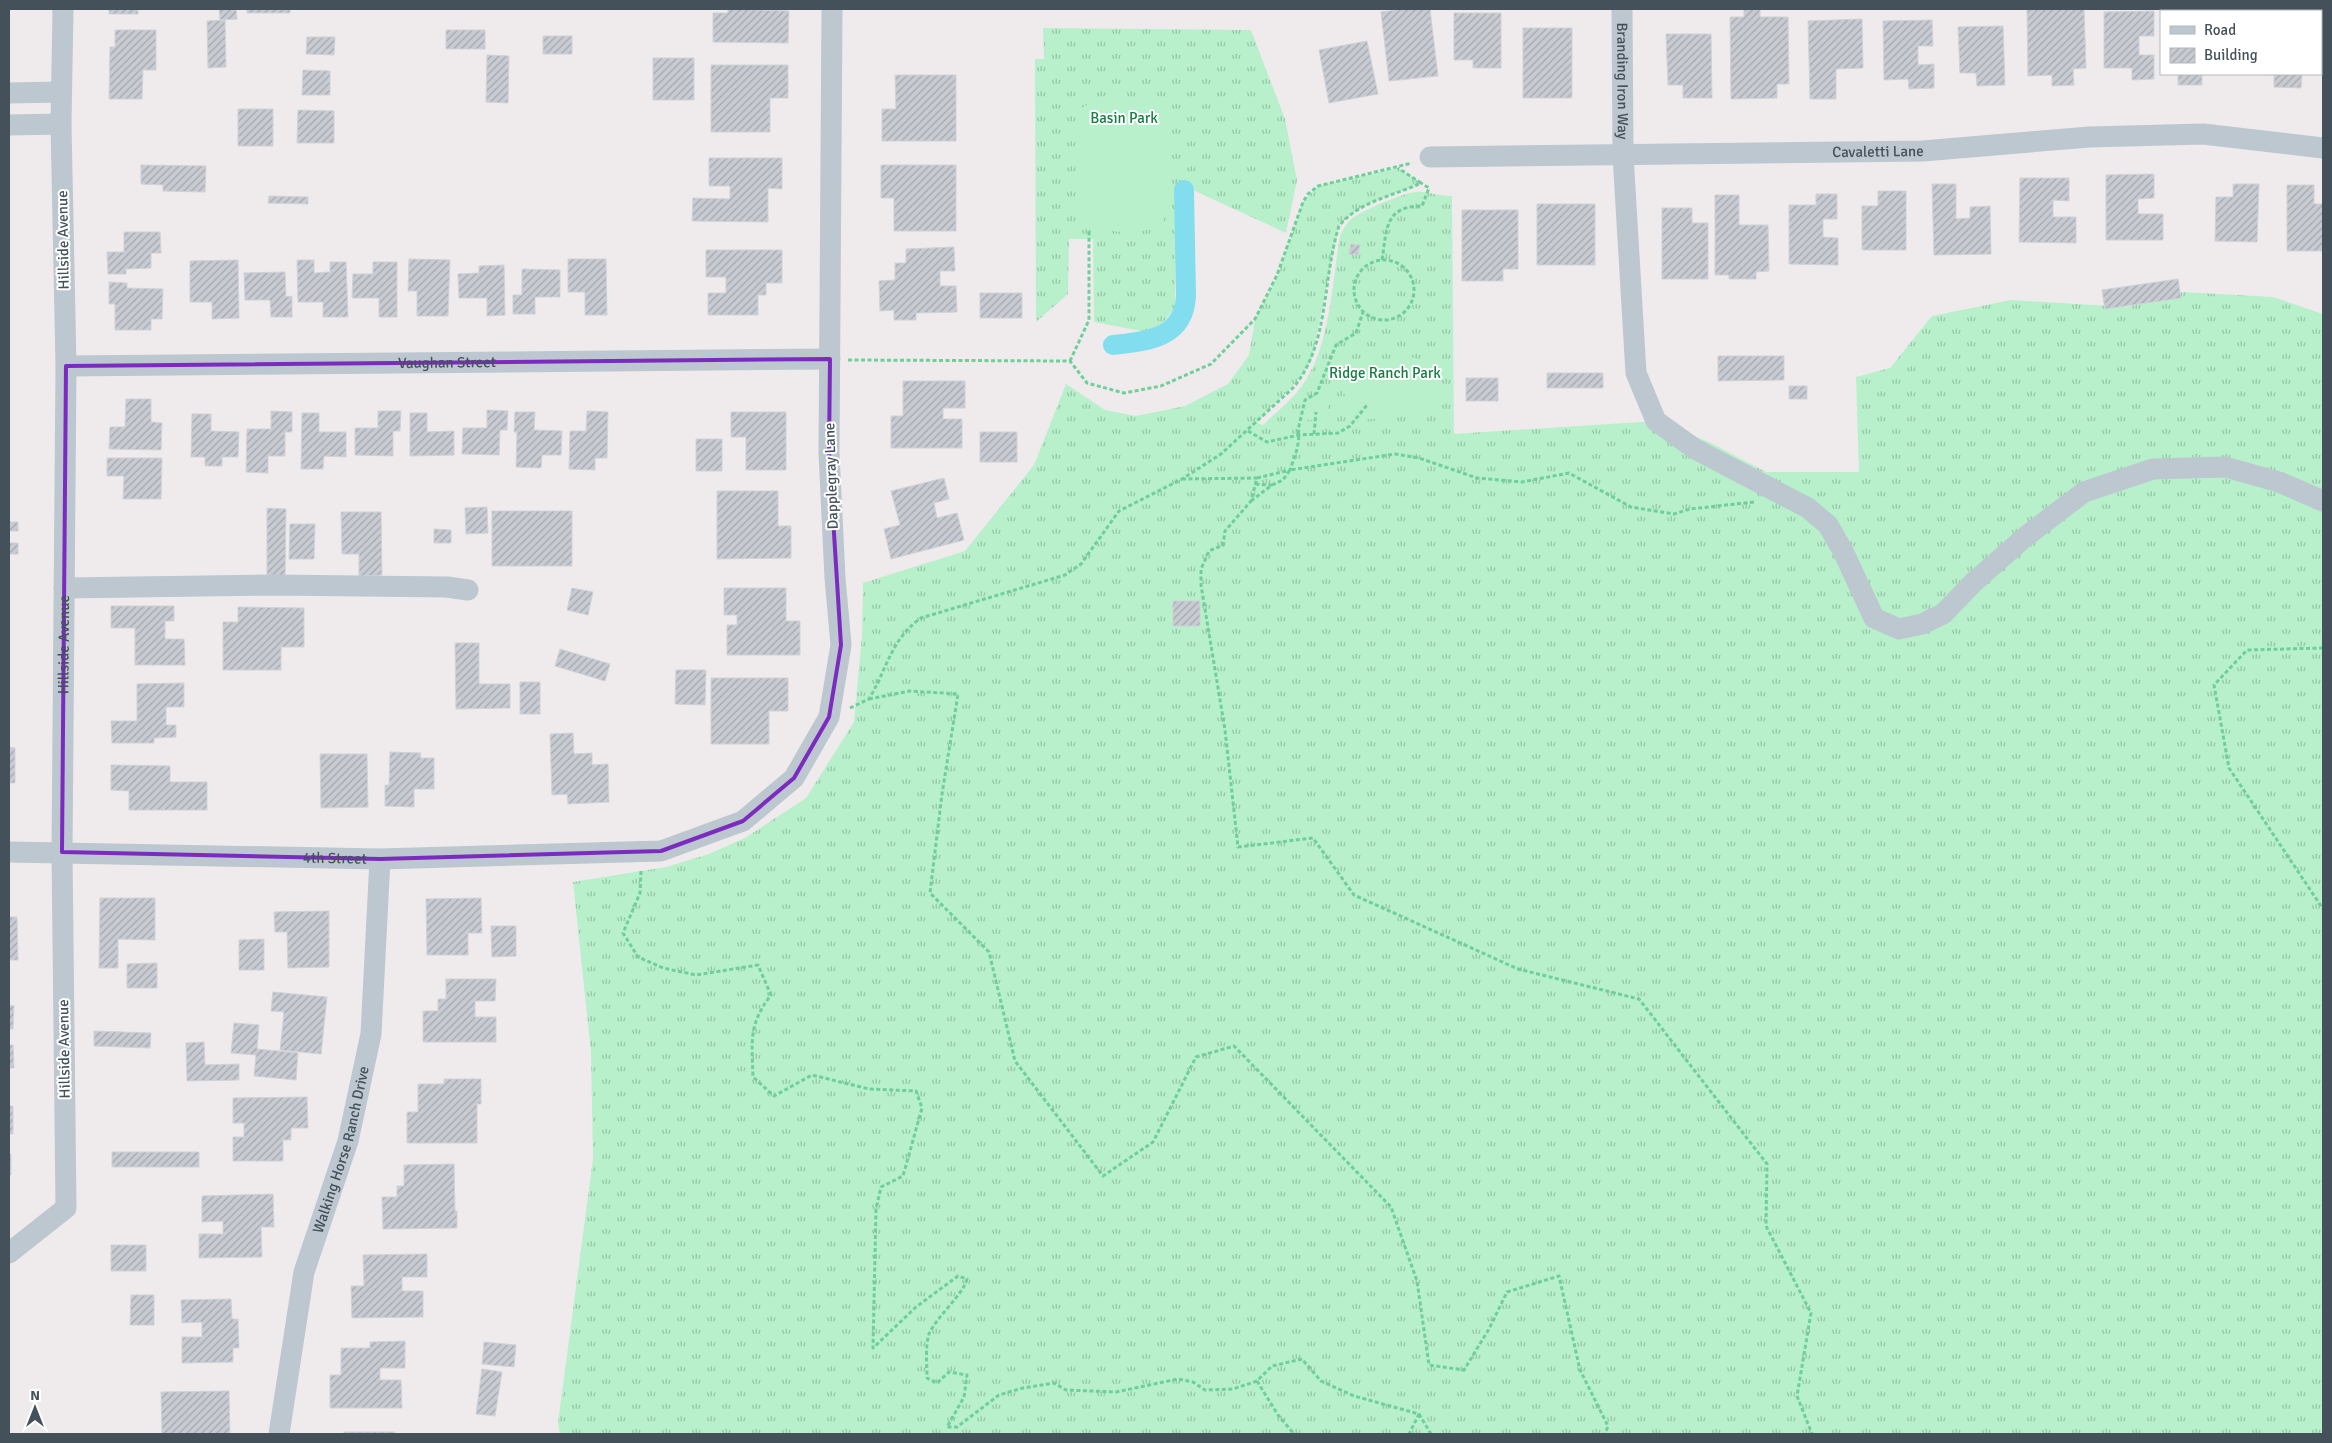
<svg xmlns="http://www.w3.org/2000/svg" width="2332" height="1443" font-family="Signika,sans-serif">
<defs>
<pattern id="grass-tufts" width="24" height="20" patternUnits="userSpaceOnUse" patternTransform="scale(1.25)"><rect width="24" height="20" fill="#b7f0ca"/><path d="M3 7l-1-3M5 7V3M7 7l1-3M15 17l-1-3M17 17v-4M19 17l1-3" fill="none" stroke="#96c5a7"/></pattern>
<pattern id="building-hatch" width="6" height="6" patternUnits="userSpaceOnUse" patternTransform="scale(1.25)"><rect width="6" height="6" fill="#c8cbd1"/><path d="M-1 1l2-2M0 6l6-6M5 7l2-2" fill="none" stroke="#a4a7ad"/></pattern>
</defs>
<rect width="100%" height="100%" fill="#efebec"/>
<path fill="url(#grass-tufts)" d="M1043 28 1251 30 1285 119 1297 180 1286 233 1182 185 1174 191 1176 221 1175 306C1170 317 1158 329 1146 332L1094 322 1093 239H1069L1068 294 1036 322 1035 59H1044Z
M1398 168 1421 183C1394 196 1360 201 1339 226L1312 358C1297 388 1276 399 1257 423L1263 425C1275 413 1291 401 1301 387 1330 349 1332 283 1340 236 1343 230 1345 225 1350 220 1362 211 1407 190 1422 192 1433 193 1440 196 1452 196L1454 434 1656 421 1709 442 1766 472H1859L1856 377 1890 368 1932 316 2011 300 2127 307 2183 292 2273 297 2323 314V1434H560L558 1423 593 1159 591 1052 573 882 666 867 709 854 745 838 806 798 854 722 862 635 863 583 965 551 1034 465 1066 384 1105 410 1136 416 1185 406 1228 384 1249 355 1255 319 1278 275 1303 202 1318 186Z"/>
<path fill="#b7f0ca" d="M1098 98C1125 100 1165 91 1167 126L1166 214 1162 225C1132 238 1109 231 1078 223L1076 119 1080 109Z
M1411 357C1437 364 1438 366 1444 392L1433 410 1424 415 1359 420 1351 413 1344 393 1346 382 1357 364Z
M1308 399 1329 402 1326 423 1305 419Z"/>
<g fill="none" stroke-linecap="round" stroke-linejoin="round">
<path stroke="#82ddef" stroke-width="20" d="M1113 345C1146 341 1184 339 1186 296L1184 190"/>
</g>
<path fill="url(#building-hatch)" stroke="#cfd2d8" d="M109 9H138V14H109Z
M219 9H236L237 19 220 20Z
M247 9H290V13H247Z
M728 9 789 11 788 43 713 42V13H728Z
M1405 9H1430L1438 76 1389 81 1381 12Z
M1744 9H1760V17H1788L1789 84H1777V98L1731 99 1730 17H1744Z
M2027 9H2084L2086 68 2073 69 2074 85 2052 86V75L2028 76Z
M2178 9H2231V11H2178Z
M2154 11V36H2139V55H2154V79L2132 80V68H2104V12Z
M1454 13H1501V68H1473V60H1454Z
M1862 19 1863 68 1836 69V99H1810L1808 21Z
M225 20 226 67 208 68 207 21Z
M1932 20 1933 46H1918V65L1934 64V88L1909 89 1908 79 1884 80 1883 21Z
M2003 26 2005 85 1977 86 1976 73H1960L1958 27Z
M1523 28H1572V98H1523Z
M115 30H156V70H143L142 99H109L110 47H115Z
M446 30H485V49H446Z
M1666 34H1711L1712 98H1683V85H1668Z
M543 36H572V54H543Z
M307 37H335L334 55 306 54Z
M1367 41 1378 94 1329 103 1319 50Z
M487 55 509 56 508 103 486 102Z
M653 58H694V100H653Z
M711 65H788V98H770V132H711Z
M303 70 330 71V95H302Z
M2178 74H2202V85H2178Z
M2253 74H2302L2301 88 2274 87V75Z
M895 75H956V141H882V109H896Z
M238 109H273V146H238Z
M298 110 334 111V143H297Z
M709 158H782V189L768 188V222L692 221 693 198 730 199V186H709Z
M141 165 206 166 205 192 163 191V185L141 184Z
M881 165H956V231H894V198H881Z
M2154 174V198L2138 199V214H2163V240H2106V175Z
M2020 178H2069V201L2053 200V217H2076V243L2019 242Z
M1932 184H1956V219L1970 218V207L1990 206 1991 254 1934 255Z
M2233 184H2259L2257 242 2215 241 2216 197H2233Z
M2287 185H2314V204H2323V251H2287Z
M1878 191H1906V250H1862V206H1878Z
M1816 194H1837V219H1823V237L1838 238V265L1789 264V205H1816Z
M1715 195H1739V225H1768L1769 271 1756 272V279H1729V275H1715Z
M269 196 308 197V204L268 203Z
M1537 204H1595V265H1537Z
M1662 208H1692V223H1708V279H1662Z
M1462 210H1518V269H1503V281H1462Z
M124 232H160L161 253H151V268L126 269V274H108L107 252H124Z
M1351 244 1360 245 1358 255 1349 254Z
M954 247 955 271H940V286H956L957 312 916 313V320H894V310L880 311 879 281 895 280V263H906V249Z
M706 250H782V283H766V295H758V315H708V293H726V277H706Z
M409 259 450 260 448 316H417V291H408Z
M568 259H606L607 315H585V292H568Z
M238 260 239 318 212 319V302H190V261Z
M297 260H314V273L330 272V262H346L348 317H323V302H298Z
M373 262H397V317H379V298H352L353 274H373Z
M504 265 505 315 487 316V298H459L458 274 479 273V266Z
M522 269 560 270V297H535V314H513V295H522Z
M285 272 286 297 292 296V317H271L270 300H245L244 273Z
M2178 279 2181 298 2105 309 2102 290Z
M109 282 127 283V288L163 289 162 319H151V330H115V304H109Z
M980 293H1022V318H980Z
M1718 356H1784V380L1718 381Z
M1547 373H1603V388H1547Z
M1466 378H1498V401H1466Z
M903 381H965V408H943V419H962V448H891V416H903Z
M1789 386H1807V399H1789Z
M126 399H151V422L162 423 161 450 109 449 110 427H125Z
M487 410 508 411 507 430H500L499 455 462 454 463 428H487Z
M271 411 292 412V432H285V456H268V473L246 472 247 429H271Z
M378 411H401L400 431H393V456L355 455V428H378Z
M587 411 608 412 607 458H595V470L569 469 570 431H586Z
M515 412H535L534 430 562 431 561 455H542L541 468 516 467 517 432H514Z
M731 412H786V470H746V437H731Z
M302 413H319V432H346V457L324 456 323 469H301Z
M410 413H427V432L454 431V455L410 456Z
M192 414H211V431L239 432 238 457H222V466H205V457H191Z
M980 432H1017V462H980Z
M696 439H722V471H696Z
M107 458H162L161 499H123L124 476H107Z
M944 478 949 499 934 503 937 518 957 513 964 540 891 559 884 529 900 525 891 491Z
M717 491H778V526H791V558L717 559Z
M487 507 488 533 466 534 465 508Z
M267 508 286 509 285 579H267Z
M492 511H572V566H492Z
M341 512H381L382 575 359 576V554H342Z
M9 522H18V531H9Z
M290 524H315L314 559H289Z
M434 529 451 530V543H434Z
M9 543H18V554H9Z
M572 588 593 592 588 615 567 610Z
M724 588H786V621H800V655H727V625H737V615H724Z
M1173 601H1200V626H1173Z
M111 606H174V621H165V639H184L185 665H135V628H111Z
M238 607 304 608V647H281V670H223V622H238Z
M455 643H479V684H510V708L456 709Z
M560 649 610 664 605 681 555 666Z
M676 670H706L705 705 675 704Z
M711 678H788V711H769V744H711Z
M520 682H540V714H520Z
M184 683V707H166V725H176V737L154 738V743H112L111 721H137V684Z
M573 733 574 754 592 753V765L608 764 609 802 568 804 567 794 552 795 550 734Z
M9 747 15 748V783H9Z
M390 752 421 753 420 758H434V789H414V807L385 806V785H389Z
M320 754H367L368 807 321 808Z
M111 765 170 766V782H207V810H129V791L111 790Z
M100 898H155V940L118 939V968H99Z
M481 898 482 933H468V955H427L426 899Z
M329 911V967L288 968 287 932H275L274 912Z
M9 917H17L18 960H9Z
M491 926H516V956L492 957Z
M264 939V970H239V940Z
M157 963V988H127V964Z
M446 979H496L495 1001H475V1017H496V1042H423V1011H438V999H446Z
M273 992 327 997 321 1054 280 1050 284 1012 271 1011Z
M9 1005 14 1006 13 1029H9Z
M234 1023 259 1025 257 1049 298 1053 296 1080 254 1076 256 1055 231 1053Z
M94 1031 151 1033 150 1048 94 1046Z
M204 1042 205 1065 239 1064V1080L187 1081 186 1043Z
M9 1045H13L14 1068H9Z
M444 1079H481V1104H477V1143H407V1112H418V1084H444Z
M307 1097 308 1128H291V1140H283V1161H233V1137H244V1123H233V1098Z
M9 1106H13V1134H9Z
M112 1152H199V1167H112Z
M9 1154H11V1175H9Z
M454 1164 455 1211H457V1228L383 1229 382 1197H397V1186H404V1165Z
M273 1194 274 1227H261L262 1257 199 1258V1234H223V1221L202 1222V1196Z
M111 1245H146V1271H111Z
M427 1254V1277H402V1291H423V1317L352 1318 351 1286H364L363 1255Z
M131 1295H154V1325H130Z
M231 1299 232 1319H238L239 1348H233V1362L182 1363V1337H202V1322L182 1323 181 1300Z
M405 1341V1368H380V1380H401L402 1408H330V1375H341V1348H370V1342Z
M484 1342 516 1345 514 1367 482 1364Z
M482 1369 502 1372 495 1416 476 1414Z
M229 1391 230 1434H162L161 1392Z
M344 1432H395V1434H344Z"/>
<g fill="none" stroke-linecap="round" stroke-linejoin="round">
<path stroke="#6ecf9b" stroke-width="3" stroke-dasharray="4 2.5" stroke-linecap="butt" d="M1382 260C1387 230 1384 206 1422 206L1429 188 1421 183
M1354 290a30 30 0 1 1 60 0a30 30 0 1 1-60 0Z
M848 360 1070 361 1087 383 1124 393 1161 386 1211 364 1255 319 1277 275 1303 202 1308 194 1318 186 1412 163
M1070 361 1089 320V231
M1248 431 1267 442 1299 435 1338 433 1350 426 1367 405
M1314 434 1316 412
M1257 478 1290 470C1294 458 1301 442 1298 430L1305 400 1317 393 1336 345 1356 333 1363 312
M1182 479 1257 478 1251 501 1225 531 1223 545 1209 551 1201 569V585L1225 730 1238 847 1313 838 1354 895 1518 969 1639 999 1767 1164 1766 1226 1811 1313 1797 1396 1812 1434
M1272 485 1283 480 1290 470 1395 454 1419 458 1477 478 1522 482 1569 473 1631 507 1674 514 1690 509 1754 502
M1251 501 1272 485 1255 484
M2323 648 2247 650 2214 685 2229 768 2323 909
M869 699 910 691 958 694 942 794 930 893 989 952 1015 1061 1103 1176 1153 1142 1196 1057 1234 1046 1391 1207 1417 1281 1429 1365 1464 1370 1489 1329 1507 1292 1559 1276 1580 1370 1608 1426 1605 1434
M850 708 869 699C887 669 891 639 921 618L1065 575 1081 564 1119 511 1182 479 1221 454 1294 387C1330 342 1322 279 1339 226 1359 201 1394 196 1421 183L1398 168
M641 871 640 893 623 933 638 957 663 968 696 975 758 965 771 995C748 1025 752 1042 753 1077L774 1096 812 1075 869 1089 916 1091 922 1108 903 1176 881 1187 876 1209 873 1348 916 1307 958 1276 967 1279C963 1295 937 1316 929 1334 925 1346 927 1365 927 1378L937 1383 949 1372 967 1375 964 1397 947 1427H957L999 1395 1023 1388 1054 1383 1066 1390 1116 1392 1178 1379 1193 1382 1205 1390 1233 1389 1257 1381 1272 1366 1302 1359 1321 1381 1354 1396 1419 1414 1409 1434
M1257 1381 1278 1415 1294 1434
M1419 1414 1431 1434"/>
<g stroke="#bcc7cf" stroke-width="21">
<path id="s1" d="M1622 9 1623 155 1636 373 1656 421 1695 449 1808 508 1828 525 1843 551 1874 618 1899 629 1922 624 1943 614 1974 582 2025 537 2084 492 2153 469 2225 467 2279 482 2323 501"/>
<path d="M9 93 61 92"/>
<path d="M9 125 61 124"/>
<path id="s2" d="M1430 157 1923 151 2089 137 2203 134 2323 148"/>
<path id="s3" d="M66 366 830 359"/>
<path d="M64 588 274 585 447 587 468 590"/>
<path id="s4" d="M9 852 380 859 661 851 743 821 794 778 829 717 841 645 835 578 829 453 832 9"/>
<path id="s5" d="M9 1253 66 1208 62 852 66 366 61 124 63 9"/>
<path id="s6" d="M279 1434 304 1272 348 1141 371 1034 380 859"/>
</g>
</g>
<path fill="none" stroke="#7b2cbf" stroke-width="4" stroke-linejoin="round" d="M830 359 829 453 841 645 829 717 794 778 743 821 661 851 380 859 62 852 66 366Z"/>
<g text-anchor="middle" stroke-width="4" stroke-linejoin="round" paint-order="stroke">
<g font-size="15" fill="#44505a" stroke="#fff">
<text dy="5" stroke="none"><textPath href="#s1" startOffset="72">Branding Iron Way</textPath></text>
<text dy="5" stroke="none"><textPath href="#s2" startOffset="448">Cavaletti Lane</textPath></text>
<text transform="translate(63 240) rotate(-91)" y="5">Hillside Avenue</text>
<text dy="5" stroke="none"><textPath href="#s3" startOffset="381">Vaughan Street</textPath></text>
<text transform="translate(831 476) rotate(-92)" y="5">Dapplegray Lane</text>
<text dy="5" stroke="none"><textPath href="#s5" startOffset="636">Hillside Avenue</textPath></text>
<text dy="5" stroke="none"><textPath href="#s4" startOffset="326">4th Street</textPath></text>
<text transform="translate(64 1049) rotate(-91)" y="5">Hillside Avenue</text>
<text dy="5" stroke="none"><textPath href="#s6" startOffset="292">Walking Horse Ranch Drive</textPath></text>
</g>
<g font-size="15" fill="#137d43" stroke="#fff">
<text x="1124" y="123">Basin Park</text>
<text x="1385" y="378">Ridge Ranch Park</text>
</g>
</g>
<rect width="2332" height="1443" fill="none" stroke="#44505a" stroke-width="20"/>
<rect x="2160" y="10" width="162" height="65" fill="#ffffff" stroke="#b4b9bd"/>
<rect x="2170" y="26" width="25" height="8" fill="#bcc7cf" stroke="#b4b9bd"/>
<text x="2204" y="35" font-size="15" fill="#44505a">Road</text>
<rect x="2170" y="48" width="25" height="15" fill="url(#building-hatch)" stroke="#b4b9bd"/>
<text x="2204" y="60" font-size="15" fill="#44505a">Building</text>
<g transform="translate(35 1408)" stroke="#ffffff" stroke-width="4" paint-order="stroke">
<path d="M0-4L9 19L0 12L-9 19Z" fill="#44505a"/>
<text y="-8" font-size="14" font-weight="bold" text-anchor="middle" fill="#44505a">N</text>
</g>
</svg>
